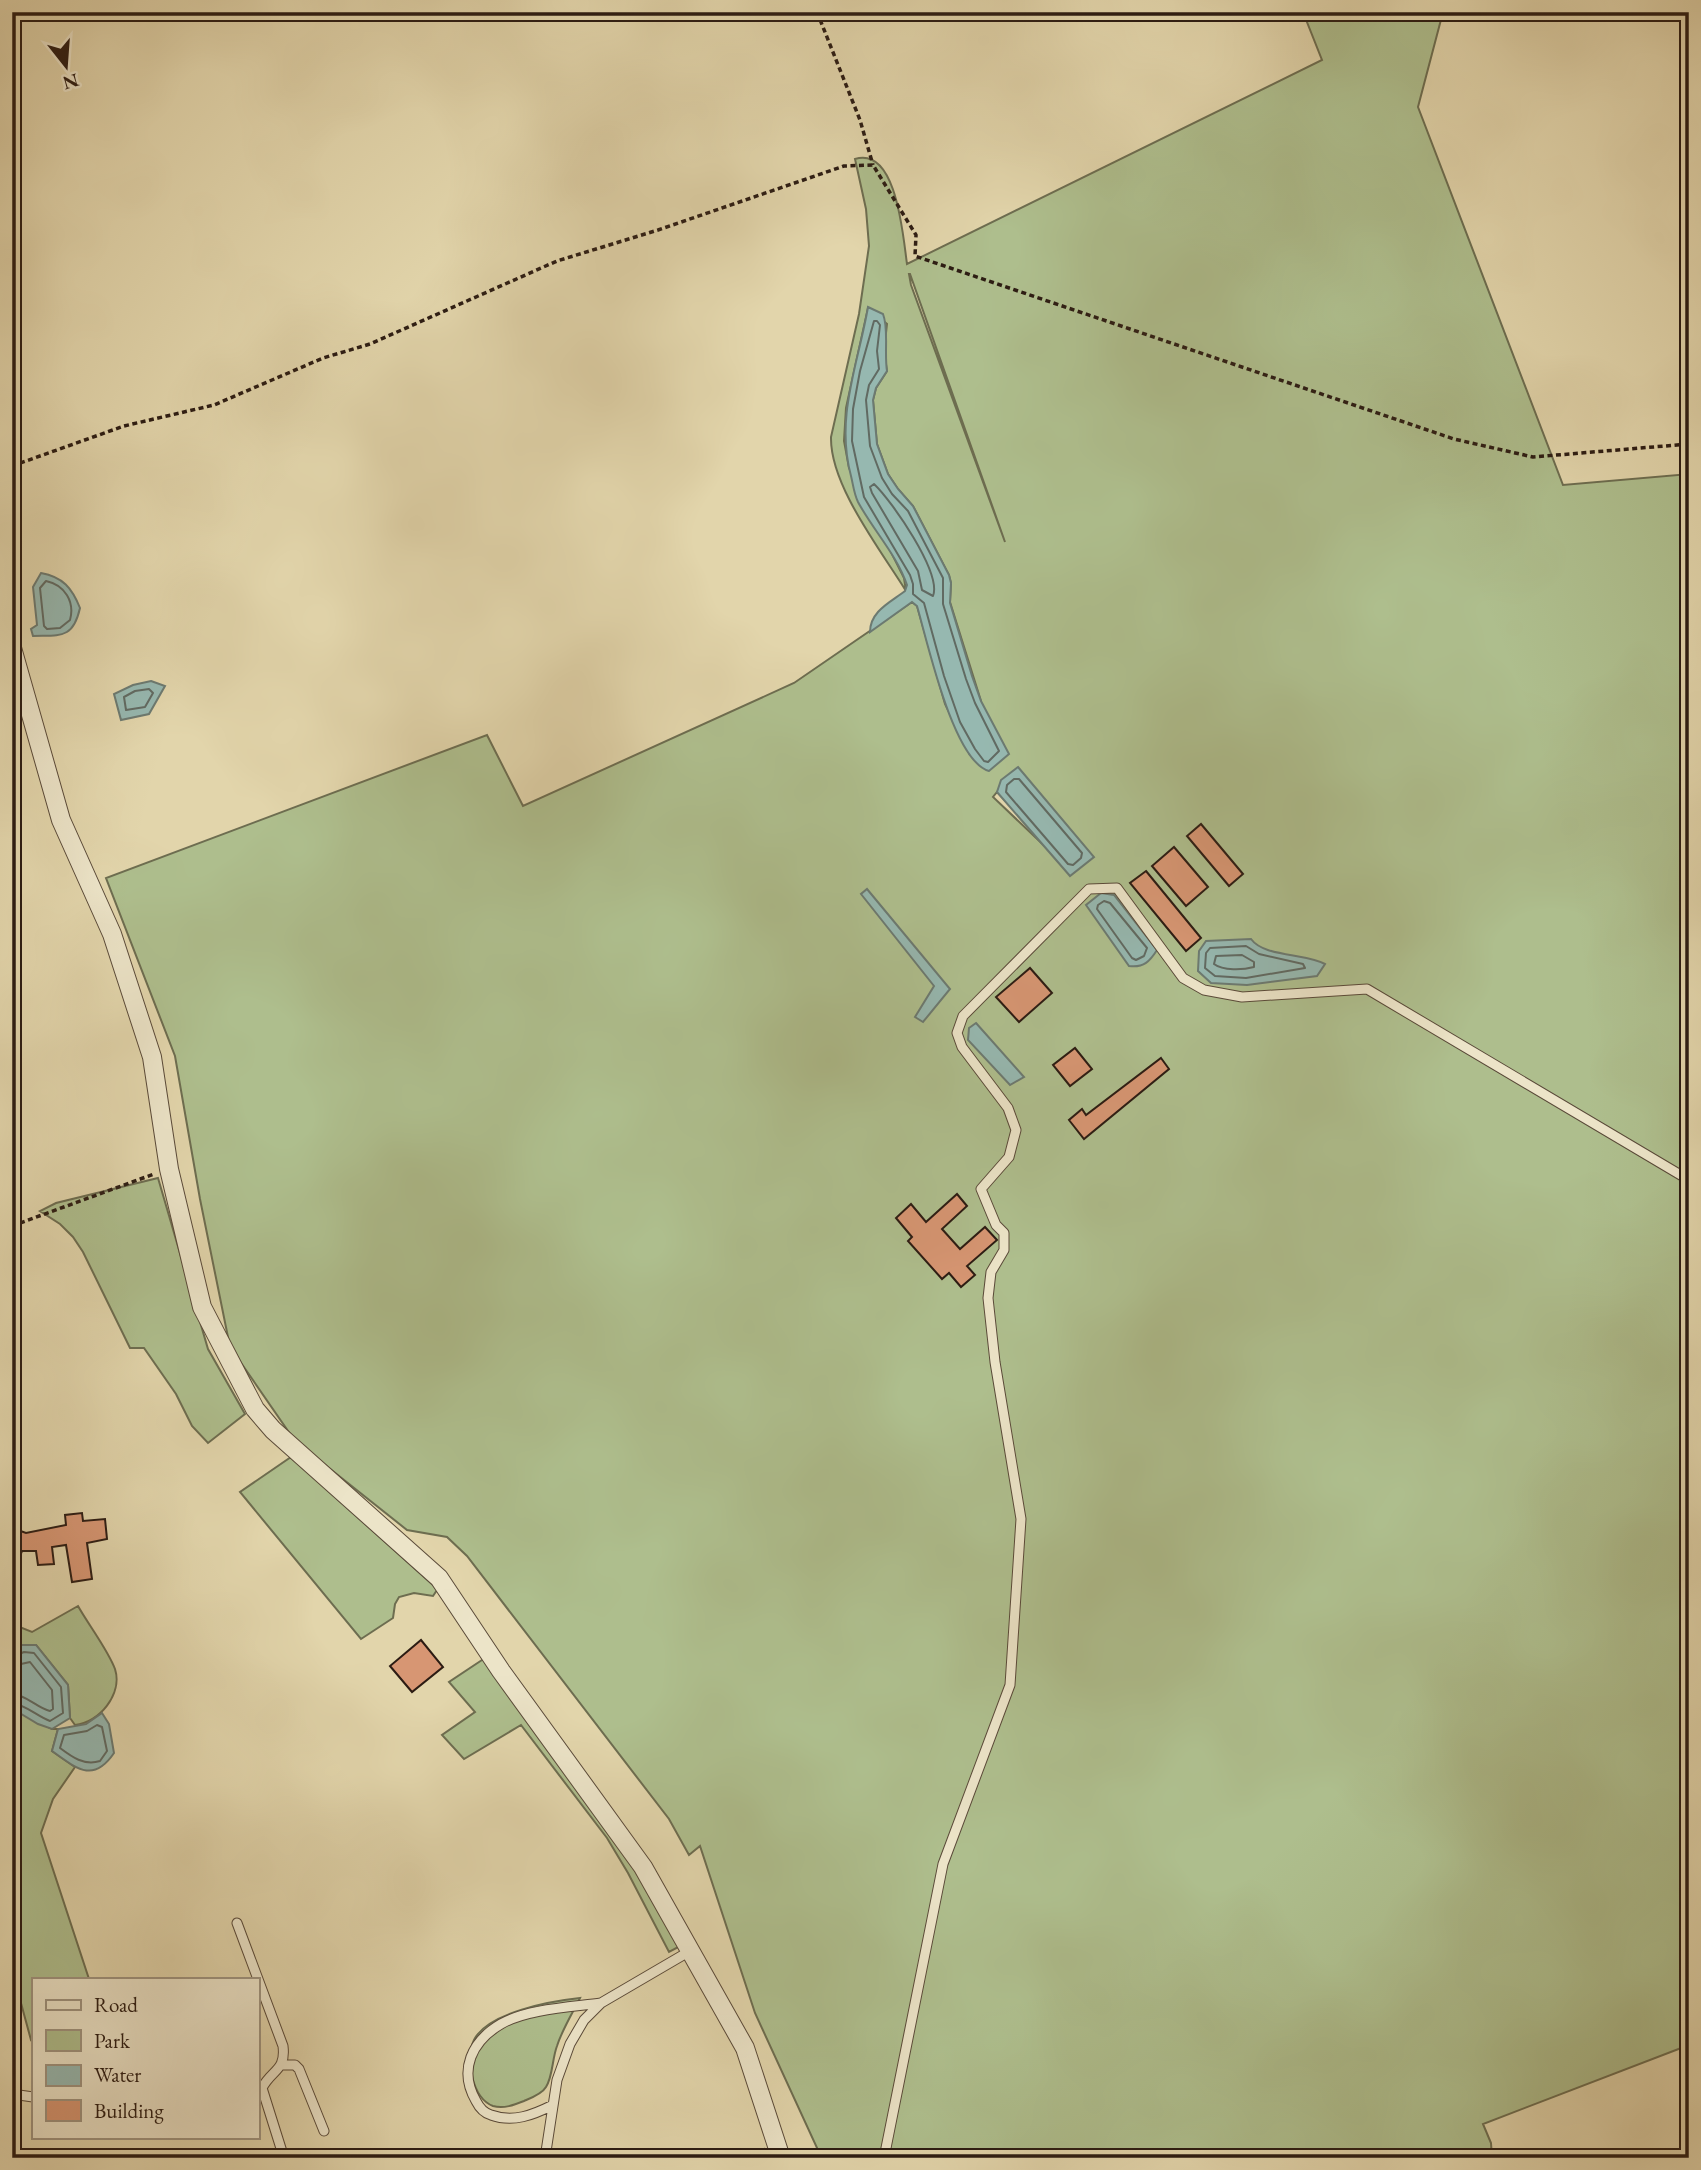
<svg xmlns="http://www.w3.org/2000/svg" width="1701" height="2170" font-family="'EB Garamond',serif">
<rect width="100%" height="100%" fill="#e2d5ab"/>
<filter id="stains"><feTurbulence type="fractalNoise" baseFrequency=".00286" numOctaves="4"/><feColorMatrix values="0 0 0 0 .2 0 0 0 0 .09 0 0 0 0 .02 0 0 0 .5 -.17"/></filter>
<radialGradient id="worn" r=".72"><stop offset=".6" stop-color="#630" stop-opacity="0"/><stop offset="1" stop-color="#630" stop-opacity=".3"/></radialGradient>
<path fill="#aebe8d" stroke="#6d6d50" stroke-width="2" fill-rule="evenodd" d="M1303 12H1443L1418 107 1563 485 1689 474V2045L1483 2124 1491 2143 1492 2158H819L818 2150 755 2013 700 1846 689 1855 669 1819 467 1556 447 1537 407 1530 295 1441 230 1347 200 1199 175 1056 106 878 487 735 523 806 794 683 912 602 917 606 945 704 969 753 981 701 950 602 951 583 949 575 913 506 898 489 888 474 877 444 873 400 876 388 887 371 884 351 887 324 868 308 846 408 844 441 849 468 904 578 906 591C880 549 830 485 831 437L859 314 869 246 866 209 855 159C897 146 903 237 907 264L1322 60ZM909 274H910L1005 542 911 285ZM997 792 1073 873 993 797Z
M158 1178 208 1349 245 1414 208 1443 192 1426 176 1394 144 1348H130L83 1252 73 1237 60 1224 40 1211 56 1203Z
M291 1457 433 1585 437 1590 433 1596 414 1593 399 1597 395 1604 393 1618 361 1639 240 1492Z
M78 1606C88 1624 108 1650 115 1669 123 1694 99 1723 75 1725L70 1718 68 1685 36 1645H21L12 1652V1624L32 1632Z
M488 1656 577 1772 684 1944 669 1952 628 1873 607 1838 521 1725 464 1759 442 1735 475 1712 449 1682Z
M12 1705 14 1709 52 1729H58L52 1751 75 1767 53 1799 41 1833 89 1979H33V2039L31 2040 12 1970Z
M580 1998C572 2014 562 2030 557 2046 552 2059 553 2076 546 2087 542 2094 531 2098 524 2101 514 2105 504 2109 493 2106 472 2098 465 2059 474 2040 488 2012 552 2001 580 1998Z
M764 2149 766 2158H708Z"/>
<path fill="#96b8b0" stroke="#6c7a71" stroke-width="2" d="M868 307 883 314C889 329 884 352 887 371L876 388 873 400 877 444 888 474 898 489 913 506 949 575 951 583 950 603 972 676 981 701 1009 754 989 771C953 761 927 640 917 606L912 602 870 632C870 611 891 602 905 591L907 585C897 555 873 530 858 502 854 494 853 484 851 476 835 417 858 365 868 307Z
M41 573C63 577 72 588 80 608 73 639 61 635 33 636L31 629 37 625 33 587Z
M151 681 165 686 149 714 121 720 114 694 133 685Z
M1018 767 1094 857 1070 876 997 792 1001 780Z
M867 889 950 989 923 1022 915 1017 934 986 861 894Z
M1101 893 1114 895 1157 950C1150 961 1144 968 1129 966L1086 905Z
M1251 939C1264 957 1304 953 1325 964L1317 976 1247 985 1211 983 1198 971 1199 951 1206 941Z
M976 1023 1024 1077 1010 1085 968 1040 969 1028Z
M21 1645H36L68 1685 70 1718 52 1729 38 1724 13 1709 12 1652Z
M102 1713 109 1724 114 1753C93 1784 76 1768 52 1751L58 1729 86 1724Z"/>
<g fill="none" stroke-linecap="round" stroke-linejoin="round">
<path stroke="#616a62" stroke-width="2" d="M874 321H877L880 325 877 351 879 369 869 385 866 400 870 446 882 478 892 494 908 511 943 578V604L966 679 975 703 999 751 988 762 984 761 975 749 960 722 944 676 924 603 913 594V584L910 575 864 497 852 441 853 409 860 371Z
M874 484C892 501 942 573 933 596L922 590 918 571 872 493 870 487Z
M46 581C65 585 75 602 70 620L60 628 47 629 44 626 40 588Z
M149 689 153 693 145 707 126 710 124 697 135 691Z
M1014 779H1019L1082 853 1081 858 1073 865 1068 864 1006 792 1007 785Z
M1104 901 1110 903 1147 948 1144 956 1136 960 1132 958 1097 909 1098 905Z
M1246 946 1259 954 1303 964 1305 968 1246 978 1215 976 1205 968 1206 953 1210 948Z
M1242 955 1254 962V967C1243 970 1223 971 1214 964L1216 956Z
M12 1657 24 1652 34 1653 61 1687 63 1713 50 1721C37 1716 26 1705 12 1703
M12 1666 30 1662 52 1690 53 1709 50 1711C37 1708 27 1695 12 1694
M97 1725 102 1727 107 1751 100 1761C84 1766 72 1757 60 1748L64 1735 87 1731Z"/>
</g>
<path fill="#d79673" stroke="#2c1c13" stroke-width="2" d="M1201 824 1243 874 1229 886 1187 836Z
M1174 847 1208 887 1186 906 1152 866Z
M1146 871 1201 938 1186 951 1130 883Z
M1030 968 1052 993 1019 1022 996 997Z
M1075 1048 1092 1069 1070 1086 1053 1065Z
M1161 1058 1169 1069 1084 1139 1069 1120 1082 1109 1086 1115Z
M957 1194 967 1206 942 1229 960 1249 985 1227 997 1240 967 1266 975 1275 961 1287 949 1273 942 1279 908 1241 912 1237 896 1218 911 1204 926 1222Z
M82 1513 83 1521 105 1519 107 1539 87 1543 92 1579 72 1582 66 1545 52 1547 54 1564 38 1565 36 1551H22L15 1568 12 1567V1528L26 1533 66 1525 65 1515Z
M421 1640 443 1667 412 1692 390 1666Z"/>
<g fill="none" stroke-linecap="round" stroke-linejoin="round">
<g stroke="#5a4a39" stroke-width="11">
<path id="lane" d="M237 1923 283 2046C286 2071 272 2069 262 2088L284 2158
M282 2065H295L299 2069 324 2131
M12 2094 33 2097
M553 2105C533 2115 513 2123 491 2115 484 2113 479 2107 476 2101 458 2070 472 2041 501 2024 527 2009 572 2007 601 2003
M545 2158 557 2080 570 2044 584 2020 601 2003 690 1951
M884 2158 943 1864 1010 1685 1021 1519 995 1362 988 1298 991 1272 1004 1250V1233L996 1225 981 1189 1009 1157 1016 1130 1008 1108 962 1047 957 1033 963 1016 1089 889 1117 888 1183 978 1204 990 1242 997 1367 989 1689 1180"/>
</g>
<g stroke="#5a4a39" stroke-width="20">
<path id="street" d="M12 648 61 820 112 934 152 1057 169 1169 202 1307 255 1409 273 1430 439 1578 501 1671 643 1867 745 2048 781 2158"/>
</g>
<path stroke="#2c1c13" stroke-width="3.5" stroke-dasharray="5 3.5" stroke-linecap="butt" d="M817 12 860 120 873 165
M12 466 124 426 214 405 323 358 370 344 557 261 658 230 844 166 873 165 916 235 915 256 1454 439 1533 457 1689 444
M12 1226 154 1174"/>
<use href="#lane" stroke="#ece4c8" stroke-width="9"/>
<use href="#street" stroke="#ece4c8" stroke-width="18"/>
</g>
<rect width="1701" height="2170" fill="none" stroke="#e2d5ab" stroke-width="42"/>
<rect x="14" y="14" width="1673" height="2142" fill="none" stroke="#2c1c13" stroke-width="3.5"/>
<rect x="21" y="21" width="1659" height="2128" fill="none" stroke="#2c1c13" stroke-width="2"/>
<rect x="32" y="1978" width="228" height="161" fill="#ece4c8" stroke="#9f9480" stroke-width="2"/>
<rect x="46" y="2000" width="35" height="10" fill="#ece4c8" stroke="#9f9480" stroke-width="2"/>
<text x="94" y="2012" font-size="21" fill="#2c1c13">Road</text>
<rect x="46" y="2030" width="35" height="21" fill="#aebe8d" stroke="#9f9480" stroke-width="2"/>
<text x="94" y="2048" font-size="21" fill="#2c1c13">Park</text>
<rect x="46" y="2065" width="35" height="21" fill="#96b8b0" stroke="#9f9480" stroke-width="2"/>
<text x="94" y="2082" font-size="21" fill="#2c1c13">Water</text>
<rect x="46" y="2100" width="35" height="21" fill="#d79673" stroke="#9f9480" stroke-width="2"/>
<text x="94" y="2118" font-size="21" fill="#2c1c13">Building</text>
<g transform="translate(66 66) rotate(163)" stroke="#ece4c8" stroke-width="5" paint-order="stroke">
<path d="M0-5L12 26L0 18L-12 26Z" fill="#2c1c13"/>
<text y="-10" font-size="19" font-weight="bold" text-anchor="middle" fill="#2c1c13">N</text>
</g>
<rect width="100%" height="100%" filter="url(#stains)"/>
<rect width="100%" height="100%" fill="url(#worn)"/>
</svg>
